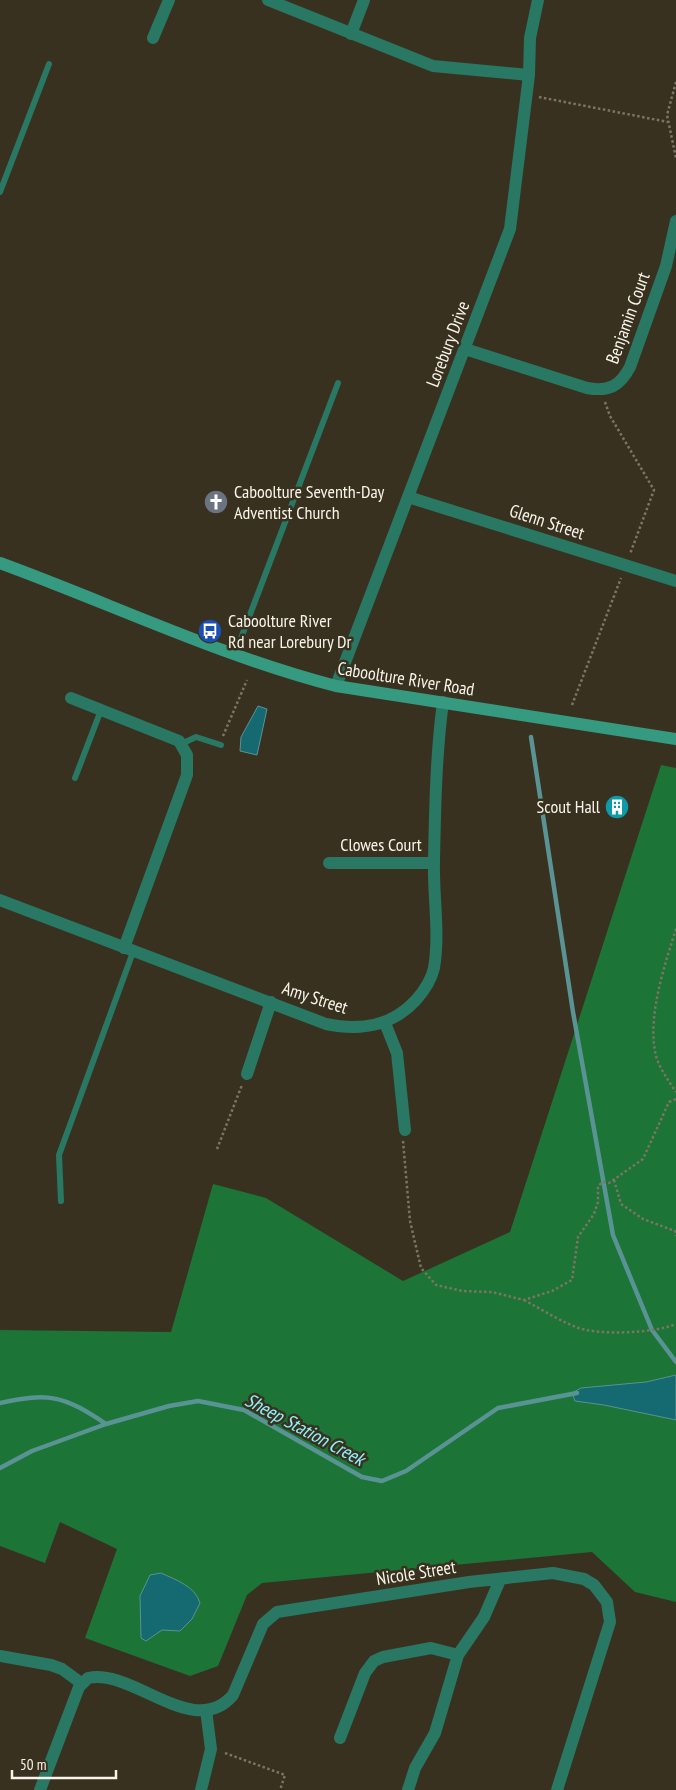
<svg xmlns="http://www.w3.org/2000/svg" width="676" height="1790" font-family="'PT Sans Narrow',sans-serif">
<rect width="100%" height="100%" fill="#393120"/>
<path fill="#1c7436" d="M661 765 676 768V1602L635 1592 592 1552 262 1583 247 1595 218 1666 190 1676 85 1638 117 1549 60 1522 45 1563 0 1546V1330L171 1332 213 1184 266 1198 403 1281 510 1232Z"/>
<path fill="#156970" stroke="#599394" d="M258 706 267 709 257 755 240 751 241 737Z
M676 1375V1420L604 1405 575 1401 572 1393 581 1388 646 1382Z
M161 1573C176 1580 195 1586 200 1603L192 1619 180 1631 162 1630 146 1641 141 1638 140 1596 150 1575Z"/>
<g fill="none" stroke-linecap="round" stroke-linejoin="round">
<path stroke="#599394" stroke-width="4.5" d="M531 737 573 1012 613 1235 652 1330 676 1362
M0 1403C50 1392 64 1396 106 1424
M0 1468 32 1451 106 1424 169 1406 198 1401 244 1410 362 1477 382 1481 406 1471 498 1408 577 1393"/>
<path stroke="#7c7566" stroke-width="2.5" stroke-dasharray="2.5 2.5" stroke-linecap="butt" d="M676 82 667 115 676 158
M539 97 668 122
M605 402 610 416 654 490 630 554
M572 705 621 578
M223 736 247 680
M676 929C665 964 648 1014 655 1051 657 1065 668 1080 676 1092
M403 1141 410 1221 421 1268 436 1285 462 1291 492 1292 524 1300 552 1291 572 1280 578 1237 594 1214 598 1202V1186L603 1182 609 1183 643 1159 669 1102 676 1099
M217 1149 242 1085
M614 1180 621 1204 643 1219 675 1231 676 1236
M524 1300C541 1309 558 1320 576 1327 598 1336 655 1333 676 1324
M225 1753 285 1775 280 1790"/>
<path stroke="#287863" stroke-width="6" d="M0 192 49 64
M235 654 338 383
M181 744 196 737 221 745
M75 778 101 710
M61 1201 59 1155 133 952"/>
<path stroke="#287863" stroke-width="12" d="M268 0 433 66 529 75
M351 34 364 0
M153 38 169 0
M465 349 587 388C609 392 620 386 630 367L666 266 676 221
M408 497 676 581
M336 686 510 229 529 75 530 38 538 0
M71 698 179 741 187 755V775L124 948
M329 863H434
M0 900 326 1024C360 1031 391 1027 416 1000 424 991 431 981 434 968 440 933 433 897 434 861 435 809 436 754 443 702
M385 1023 397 1053 405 1130
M247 1074 271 1002
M0 1656 51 1665 62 1669 81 1683
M340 1738 365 1673 374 1661 383 1657 431 1648 458 1655
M40 1790 79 1687 88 1678C133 1668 194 1741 233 1695L263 1624 277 1612 469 1582 553 1573 584 1579 594 1585 607 1602 610 1622 557 1790
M201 1790 211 1749 206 1710
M408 1790 415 1768 435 1733 458 1655 484 1617 500 1580"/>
<path stroke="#359a80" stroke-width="12" d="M0 563C112 604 220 656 336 686L676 739"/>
</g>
<defs>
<g id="church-disc" transform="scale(1.25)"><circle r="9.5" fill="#6b7280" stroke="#393120"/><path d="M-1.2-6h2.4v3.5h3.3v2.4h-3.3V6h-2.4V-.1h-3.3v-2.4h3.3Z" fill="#fff"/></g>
<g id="bus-disc" transform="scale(1.25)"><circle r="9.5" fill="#1a4fb4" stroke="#393120"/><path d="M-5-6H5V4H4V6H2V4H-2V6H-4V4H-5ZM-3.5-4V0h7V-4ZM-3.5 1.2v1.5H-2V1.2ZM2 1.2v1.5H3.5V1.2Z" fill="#fff"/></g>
<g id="building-disc" transform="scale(1.25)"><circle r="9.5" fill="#0f9aa8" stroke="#393120"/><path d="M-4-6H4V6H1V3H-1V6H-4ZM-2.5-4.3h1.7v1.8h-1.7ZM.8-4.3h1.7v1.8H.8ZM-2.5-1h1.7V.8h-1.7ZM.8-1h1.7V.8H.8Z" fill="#fff"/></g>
</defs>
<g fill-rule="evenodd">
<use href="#church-disc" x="216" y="502"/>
<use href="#bus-disc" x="210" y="631"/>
<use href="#building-disc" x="617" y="807"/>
</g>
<g text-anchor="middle" stroke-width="5" stroke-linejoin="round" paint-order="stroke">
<g font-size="18" fill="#f8f4e9" stroke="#393120">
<text transform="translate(628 318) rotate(-70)" y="6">Benjamin Court</text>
<text transform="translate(448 344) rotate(-69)" y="6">Lorebury Drive</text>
<text transform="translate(547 522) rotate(18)" y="6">Glenn Street</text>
<text transform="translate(406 679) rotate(9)" y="6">Caboolture River Road</text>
<text x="381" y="851">Clowes Court</text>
<text transform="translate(315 998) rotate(18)" y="6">Amy Street</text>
<text transform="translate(416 1573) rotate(-9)" y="6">Nicole Street</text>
</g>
<g font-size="18" fill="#f8f4e9" stroke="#393120" text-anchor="start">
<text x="234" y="498">Caboolture Seventh-Day<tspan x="234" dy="21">Adventist Church</tspan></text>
<text x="228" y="627">Caboolture River<tspan x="228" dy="21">Rd near Lorebury Dr</tspan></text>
<text x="600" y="813" text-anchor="end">Scout Hall</text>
</g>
<g font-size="19" font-style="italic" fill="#8ff1fb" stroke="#393120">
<text transform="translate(305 1429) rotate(28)" y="7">Sheep Station Creek</text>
</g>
</g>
<path d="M12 1770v8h104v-8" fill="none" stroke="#f8f4e9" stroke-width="2.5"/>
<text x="20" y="1770" font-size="15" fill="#f8f4e9" stroke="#393120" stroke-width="4" paint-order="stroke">50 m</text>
</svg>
